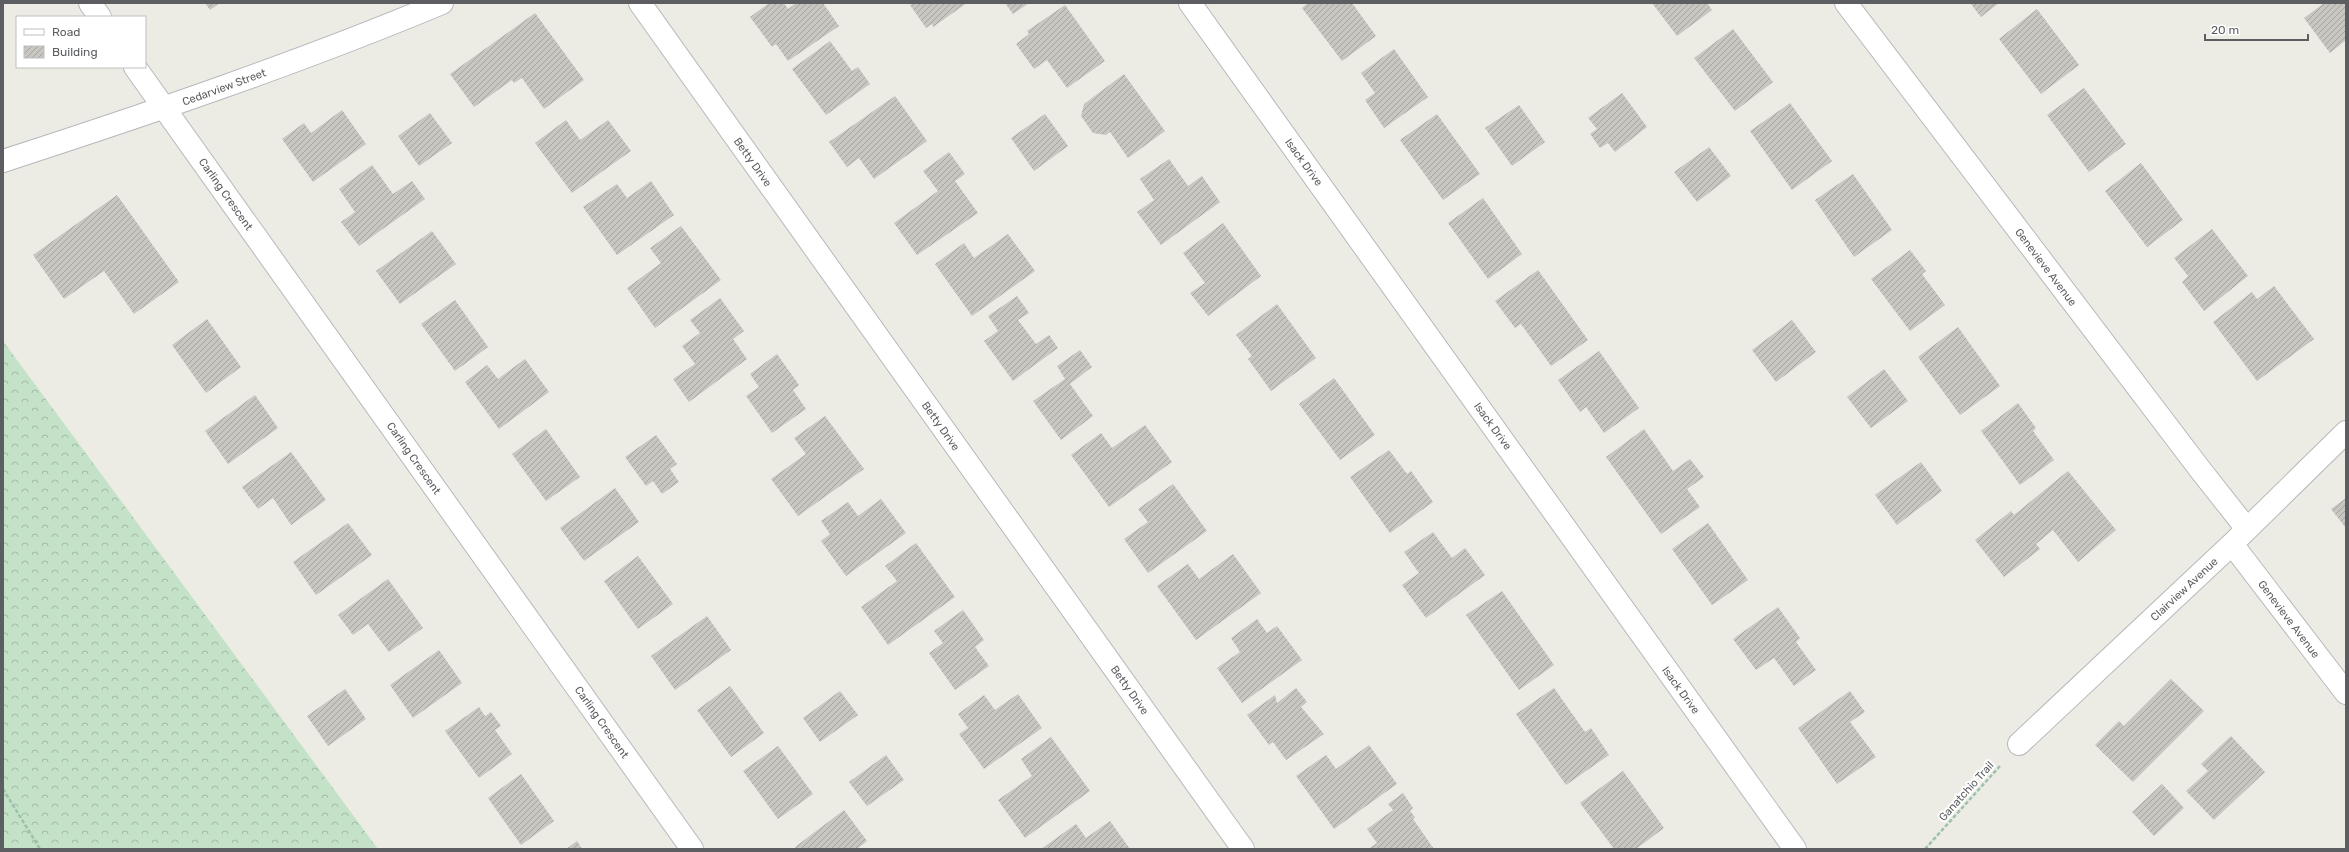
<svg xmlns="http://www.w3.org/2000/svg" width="2349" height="852" font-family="Rubik,sans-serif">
<defs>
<pattern id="forest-crowns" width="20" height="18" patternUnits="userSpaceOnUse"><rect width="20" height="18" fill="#c3e2c7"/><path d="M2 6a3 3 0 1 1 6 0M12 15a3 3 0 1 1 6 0" fill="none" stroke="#a2baa5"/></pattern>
<pattern id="building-hatch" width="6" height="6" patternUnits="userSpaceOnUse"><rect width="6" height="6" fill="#c8c6c0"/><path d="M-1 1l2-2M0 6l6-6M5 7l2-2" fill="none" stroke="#a6a49f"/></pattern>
</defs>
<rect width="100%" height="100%" fill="#edece4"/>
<path fill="url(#forest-crowns)" d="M3 341 378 849H3Z"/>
<path fill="url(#building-hatch)" d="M205 3H220L210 10Z
M769 3H784L788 9 796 3H823L839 26 788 61 776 44 772 47 750 17Z
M914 3H967L933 27 932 24 926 28 910 5Z
M1005 3H1029L1013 14Z
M1308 3H1352L1376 36 1342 61 1302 8Z
M1652 3H1707L1712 10 1677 36Z
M1970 3H1999L1981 17Z
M2324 3H2346V40L2330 53 2304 18Z
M1065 5 1105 61 1067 88 1047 60 1034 69 1016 44 1029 34 1027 31Z
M2037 9 2079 65 2041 94 1999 39Z
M535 13 584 80 544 109 522 78 514 83 512 80 474 107 450 74Z
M1733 29 1773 82 1735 111 1694 58Z
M830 41 852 71 858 67 870 84 826 115 792 69Z
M1394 49 1428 97 1384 128 1365 100 1375 93 1361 73Z
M1124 74 1165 131 1128 158 1110 132 1106 135 1093 133 1081 116 1084 104Z
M2084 88 2126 144 2089 172 2047 115Z
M1622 93 1647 127 1615 152 1608 143 1600 148 1590 134 1597 129 1588 118Z
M895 96 927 141 874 179 859 158 847 167 829 142Z
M1790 103 1832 161 1792 190 1750 131Z
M1519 105 1545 142 1512 166 1485 128Z
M342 110 366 144 313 182 282 139 304 123 311 133Z
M430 113 452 143 419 166 398 136Z
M1045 114 1068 146 1034 171 1011 138Z
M1437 114 1480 174 1443 200 1400 140Z
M566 120 580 140 608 120 631 151 572 193 535 143Z
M1709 147 1731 176 1697 202 1674 172Z
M949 152 965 174 955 181 978 213 917 255 894 223 938 191 923 171Z
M1169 159 1188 186 1202 176 1220 202 1161 245 1137 212 1154 200 1140 179Z
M2141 163 2183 220 2147 247 2105 191Z
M372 165 393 194 412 181 425 199 359 246 341 222 355 212 339 189Z
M1853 174 1892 230 1854 257 1815 200Z
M651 181 674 215 617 255 583 207 617 184 627 198Z
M117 195 179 282 134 314 104 271 64 299 33 255Z
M1483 198 1522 254 1488 279 1448 223Z
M1223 223 1261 276 1208 316 1190 293 1205 283 1183 253Z
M681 226 721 280 655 328 627 288 661 263 650 248Z
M2212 229 2248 276 2204 311 2182 282 2188 276 2174 258Z
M432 231 456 264 400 304 376 271Z
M1008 234 1035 271 972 316 935 264 964 243 974 258Z
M1910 250 1926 271 1922 274 1945 305 1910 331 1871 279Z
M1538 270 1588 340 1551 366 1521 324 1515 328 1495 301Z
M2274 286 2314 339 2257 381 2213 322 2252 292 2257 299Z
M1017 296 1029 313 1018 320 1036 344 1049 335 1058 348 1013 381 984 341 998 331 988 316Z
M720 298 744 331 733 339 747 359 689 402 673 379 695 364 682 346 700 333 690 320Z
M455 300 488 347 455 371 421 324Z
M1277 304 1316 358 1271 391 1248 359 1252 356 1236 335Z
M207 319 241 367 206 393 172 345Z
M1792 320 1816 352 1776 382 1752 350Z
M1958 327 2000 386 1960 415 1918 357Z
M1080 350 1092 367 1070 384 1093 416 1061 440 1033 401 1065 379 1057 366Z
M1599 351 1639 408 1604 433 1586 407 1580 412 1558 380Z
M777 354 799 385 793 390 806 409 772 433 746 396 759 387 750 374Z
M525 359 549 392 499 429 465 382 487 365 498 379Z
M1884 369 1908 401 1871 428 1847 397Z
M1334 378 1375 435 1340 460 1299 404Z
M255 395 278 428 228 464 205 431Z
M2018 403 2036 428 2033 431 2054 460 2020 485 1981 431Z
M825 416 864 469 798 516 771 479 806 454 794 438Z
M1145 425 1172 462 1109 507 1071 455 1101 433 1112 448Z
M546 429 580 477 546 501 512 454Z
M1644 429 1673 471 1690 459 1704 477 1687 489 1700 507 1661 534 1606 457Z
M656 435 677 464 670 469 679 482 662 494 653 481 646 486 625 457Z
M1389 450 1407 474 1411 471 1433 502 1390 533 1350 477Z
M291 452 326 500 291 525 273 498 258 509 242 487Z
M1921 462 1942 491 1897 525 1875 495Z
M2068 471 2116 530 2078 562 2053 530 2036 544 2040 549 2004 577 1975 540 2011 511 2014 515Z
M1173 484 1207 531 1148 573 1124 539 1148 522 1138 509Z
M615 488 639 522 584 561 560 528Z
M2346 498V528L2331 509Z
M881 499 906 533 846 576 821 541 830 534 821 521 848 502 858 516Z
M348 523 372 555 316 595 293 562Z
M1708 523 1748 580 1712 605 1672 549Z
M1433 532 1452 558 1465 548 1485 575 1426 618 1402 585 1419 573 1404 552Z
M916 543 955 597 888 645 861 607 897 581 885 566Z
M1233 554 1261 593 1196 640 1157 586 1188 564 1199 579Z
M638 556 673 604 638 629 604 581Z
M388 579 423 628 389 652 368 624 353 635 338 615Z
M1502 591 1554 665 1519 690 1466 615Z
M1778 607 1800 638 1796 642 1816 670 1794 686 1774 658 1756 670 1733 639Z
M963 610 984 640 975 647 989 666 955 690 929 653 943 643 934 631Z
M707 616 731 650 675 690 651 656Z
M1257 619 1267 633 1277 626 1302 660 1242 703 1217 668 1240 652 1231 638Z
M439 650 462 683 413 718 390 685Z
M2171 679 2204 711 2133 782 2095 745 2119 721 2124 726Z
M730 686 764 733 731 757 697 710Z
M1296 688 1307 702 1301 707 1324 734 1286 760 1273 742 1269 745 1247 715 1275 695 1277 703Z
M1554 688 1585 732 1591 728 1609 755 1566 785 1516 714Z
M345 689 366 719 328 746 307 716Z
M840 691 858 715 820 742 803 718Z
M1850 691 1865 712 1850 722 1876 757 1837 784 1798 728Z
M1018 694 1042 728 984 769 959 734 968 728 958 714 984 695 995 710Z
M479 707 485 716 491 712 501 726 495 730 512 754 479 778 445 731Z
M2231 736 2265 772 2214 820 2186 791 2208 771 2201 764Z
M1051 737 1090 791 1025 838 998 800 1032 776 1021 759Z
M1369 745 1397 784 1334 829 1296 776 1326 755 1336 769Z
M778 746 813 794 778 819 743 771Z
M886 755 904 780 867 806 849 782Z
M1623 771 1664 828 1636 849H1614L1580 803Z
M521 774 554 821 521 845 488 798Z
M2162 784 2184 808 2154 836 2132 812Z
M1403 793 1413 808 1410 811 1415 817 1413 819 1434 849H1368L1377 843 1367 829 1393 810 1388 804Z
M844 810 867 841 857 849H797L795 847Z
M1110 821 1130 849H1041L1076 824 1086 838Z
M577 841 582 849H566Z"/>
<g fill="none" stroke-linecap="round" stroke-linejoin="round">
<g stroke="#b6b8bc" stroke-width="24">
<path id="street" d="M90 3 100 17
M640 3 1243 849
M1190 3 1795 849
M1846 3 2202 472 2247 529
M135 67 692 849
M3 161C151 113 298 63 442 3
M2232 544 2346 693
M2019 744 2232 544 2346 432"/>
</g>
<path stroke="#9cc2ad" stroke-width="2.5" stroke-dasharray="4 2" stroke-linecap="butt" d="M3 789 40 849
M1925 849 2000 766"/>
<use href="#street" stroke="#fff" stroke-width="22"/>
</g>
<g text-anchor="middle" stroke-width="4" stroke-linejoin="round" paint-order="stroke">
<g font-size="11" fill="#5c5e62" stroke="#fff">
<text transform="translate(224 87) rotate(-20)" y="4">Cedarview Street</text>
<text transform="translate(753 162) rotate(55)" y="4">Betty Drive</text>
<text transform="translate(1304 162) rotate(54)" y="4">Isack Drive</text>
<text transform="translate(226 194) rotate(55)" y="4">Carling Crescent</text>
<text transform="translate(2046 267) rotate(53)" y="4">Genevieve Avenue</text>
<text transform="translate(941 426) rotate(55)" y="4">Betty Drive</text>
<text transform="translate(1493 426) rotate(54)" y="4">Isack Drive</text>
<text transform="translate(414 458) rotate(55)" y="4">Carling Crescent</text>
<text transform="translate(2184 589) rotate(-43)" y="4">Clairview Avenue</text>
<text transform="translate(2289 619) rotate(53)" y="4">Genevieve Avenue</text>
<text transform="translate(1130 690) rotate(55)" y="4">Betty Drive</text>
<text transform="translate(1681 690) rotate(54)" y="4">Isack Drive</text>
<text transform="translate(602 722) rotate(55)" y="4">Carling Crescent</text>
<text transform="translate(1966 791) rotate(-48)" y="4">Ganatchio Trail</text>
</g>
</g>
<rect width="2349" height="852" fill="none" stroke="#5c5e62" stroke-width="8"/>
<rect x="16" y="16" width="130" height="52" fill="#ffffff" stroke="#bebfc0"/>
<rect x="24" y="29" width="20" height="6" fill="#ffffff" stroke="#bebfc0"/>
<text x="52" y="36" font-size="12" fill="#5c5e62">Road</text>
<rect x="24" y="46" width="20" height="12" fill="url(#building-hatch)" stroke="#bebfc0"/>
<text x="52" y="56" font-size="12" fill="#5c5e62">Building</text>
<path d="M2205 34v6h103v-6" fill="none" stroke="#5c5e62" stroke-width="2"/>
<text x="2211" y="34" font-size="12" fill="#5c5e62" stroke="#ffffff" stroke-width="3" paint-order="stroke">20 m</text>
</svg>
